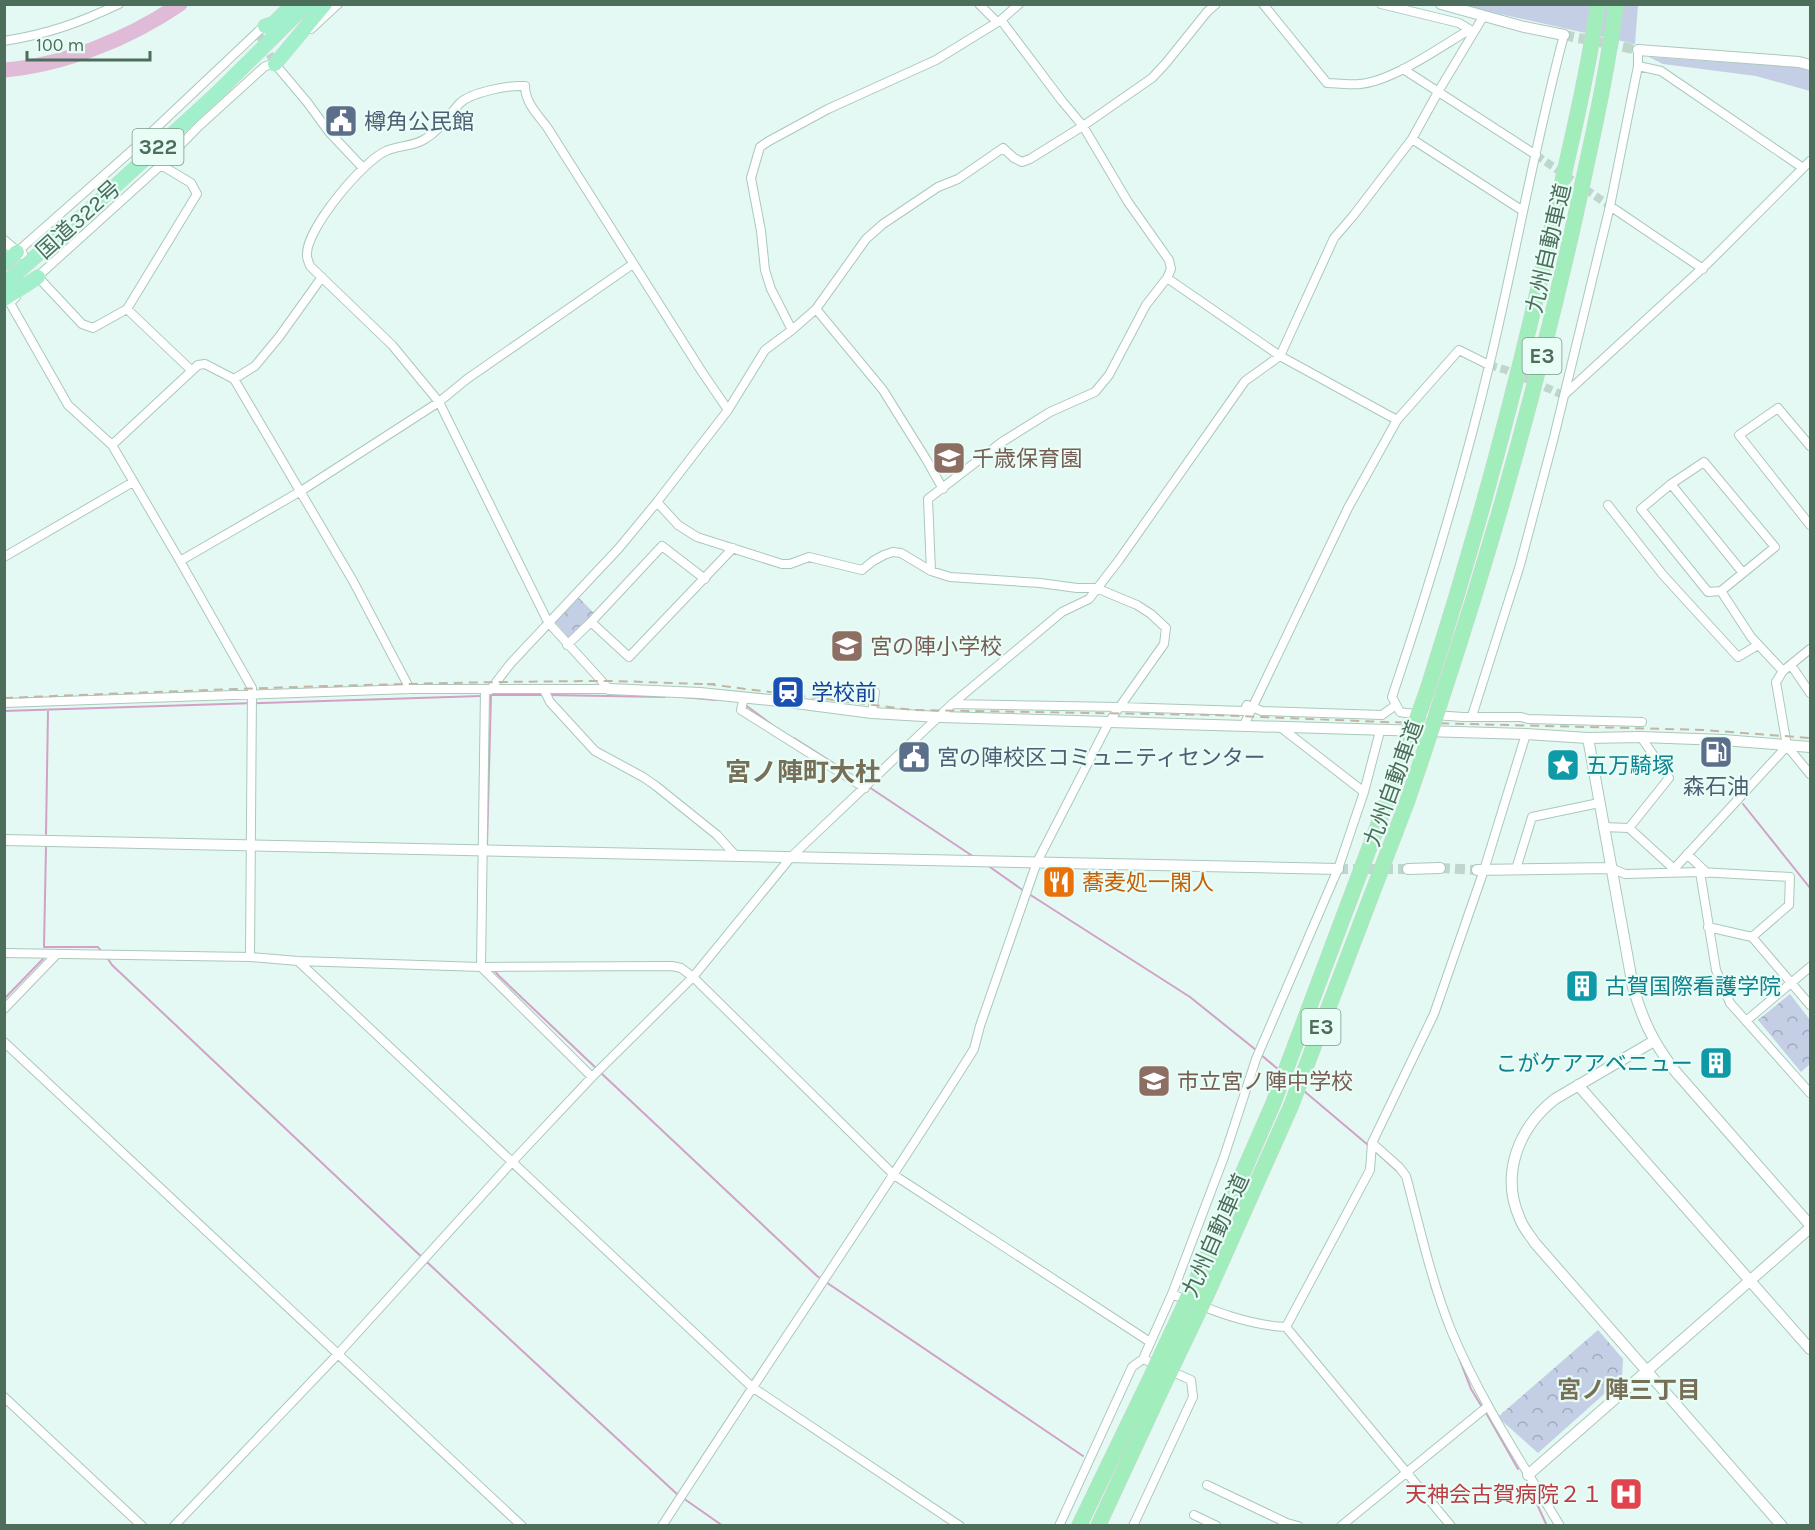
<svg xmlns="http://www.w3.org/2000/svg" width="1815" height="1530" font-family="Karla,'Noto Sans JP',sans-serif">
<defs>
<pattern id="park-crowns" width="20" height="18" patternUnits="userSpaceOnUse" patternTransform="scale(1.5)"><rect width="20" height="18" fill="#c4cee5"/><path d="M2 6a3 3 0 1 1 6 0M12 15a3 3 0 1 1 6 0" fill="none" stroke="#a1abbd"/></pattern>
</defs>
<rect width="100%" height="100%" fill="#e4f9f3"/>
<path fill="#c4cee5" d="M1460 5H1638L1635 44 1464 6Z
M1649 57 1796 67 1810 71V91L1756 76 1663 64Z"/>
<path fill="url(#park-crowns)" d="M579 598 594 613 569 638 555 622Z
M1790 994 1810 1020V1064L1801 1072 1758 1020Z
M1598 1330 1623 1359 1622 1378 1538 1453 1502 1421 1499 1416Z"/>
<g fill="none" stroke-linecap="round" stroke-linejoin="round">
<path stroke="#d1a2c5" stroke-width="2" d="M550 695 665 697
M682 697 716 700
M744 704 771 724
M4 711 481 696
M794 738 855 777
M869 787 974 857
M1743 804 1810 888
M46 834 48 711
M487 846 491 695H545
M987 865 1024 891
M1029 894 1190 997 1256 1050
M44 947H98L102 952
M44 947 46 847
M106 956 112 965 462 1295 678 1495
M493 969 499 976 597 1069
M4 999 43 959
M1260 1054 1279 1070
M601 1073 817 1276 1083 1456
M1304 1091 1368 1145
M1375 1151 1397 1171
M1431 1285 1437 1302
M1459 1358 1471 1389 1482 1407
M1485 1411 1518 1469
M1530 1489 1547 1526
M683 1498 723 1526"/>
<path stroke="#e0bbd7" stroke-width="15" d="M4 70C65 65 130 38 180 4"/>
<path stroke="#bed6cd" stroke-width="8" stroke-dasharray="8 4" stroke-linecap="butt" d="M258 33 275 64
M1536 155 1610 206
M1489 365 1506 370 1563 395"/>
<path stroke="#bed6cd" stroke-width="10" stroke-dasharray="10 5" stroke-linecap="butt" d="M1564 35 1638 50
M1440 868 1477 870
M1338 869H1408"/>
<g stroke="#abc8bb" stroke-width="10">
<path id="minor" d="M979 4 997 22
M1263 4 1327 83C1338 83 1350 85 1360 84 1393 81 1440 47 1469 30
M1381 4 1459 23 1472 31
M311 29 338 4
M1564 35C1535 143 1516 253 1490 362 1463 475 1429 587 1392 697L1400 712 1406 713 1463 717H1521L1528 719 1642 722
M4 41C48 34 79 23 119 4
M275 64 307 102 329 132 363 168
M1638 66 1661 71 1803 168
M1403 69 1536 155
M1412 139 1523 211
M1610 206 1703 269
M17 252 138 145 266 24
M38 277 82 324 93 328 127 309 197 194 191 183 161 165
M36 278 161 165 199 126 264 67 278 61
M1167 278 1280 356 1334 238 1353 216 1412 139 1438 92 1483 17
M16 297 10 303 68 405 112 445 180 561 252 688 250 957
M127 309 191 370
M816 309 883 390 926 459 943 489
M792 330 771 289 765 270 761 231 751 178 760 147 769 141 828 109 936 60 1001 20 1019 4
M234 379 255 366 279 337 322 277
M1565 394 1708 263 1810 161
M112 445 198 365 205 364 234 379 353 581 410 689
M1810 446 1778 408 1739 435 1810 525
M1704 462 1775 547 1721 591 1708 592 1641 509 1671 484Z
M1671 484 1743 573
M657 502 678 525 697 537 782 564H790L809 557 862 570 873 561 884 555 893 552 901 553 931 571 950 577 1040 583 1077 588H1096L1137 605 1151 614 1166 628 1164 644 1109 722 1037 862 980 1026 974 1049C873 1210 765 1366 662 1526
M1608 505 1663 575 1738 657 1758 645
M4 557 133 482
M180 561 301 491 439 402 467 379 633 264
M931 571 928 499 1002 442 1050 412 1095 392 1109 375 1146 305 1167 278 1171 269 1169 260 1128 202 1083 126 1062 101 1001 20
M1721 591 1751 637 1783 671
M591 622 629 657 733 548
M567 645 591 622 662 546 705 579
M1810 649 1783 671 1776 682 1787 746 1810 774
M1791 665 1810 693
M609 689 548 622 439 402 392 345 310 266C309 262 306 258 307 253 308 227 363 161 386 151 399 145 413 147 425 139 439 131 449 115 460 103 472 92 509 85 525 86 525 102 537 114 547 127L702 372 728 410
M485 690 481 967 592 1077
M490 690 511 663 619 548 657 502 728 410 765 350 792 330 816 309 866 239 883 224 938 187 958 179 1003 148 1014 158 1022 162 1030 159 1083 126 1152 78 1166 63 1207 12 1216 4
M544 690 550 702 595 751 643 777 656 786 717 835 736 856
M744 697 741 710 865 788
M4 703 410 689H609
M952 704 1120 707 1244 711 1247 705 1262 711 1382 715 1396 705
M872 713 875 692
M1472 716 1520 565 1554 437 1610 206 1638 66V50
M1244 725 1348 508 1397 420 1459 350 1489 365
M1279 726 1364 792
M1603 827 1629 828 1669 778 1641 737
M1629 828 1674 869 1670 873
M1687 854 1707 873
M1611 868 1625 874 1700 872 1790 877 1789 905 1752 937
M1516 869 1532 817 1599 803
M1674 869 1787 746
M1700 872 1716 970 1730 1003 1810 1093
M1708 927 1752 937 1810 1005
M4 953 250 957 298 961 481 967 672 966 681 968 693 977 894 1175 1150 1342
M298 961 752 1387 960 1526
M4 1009 56 955
M1746 1021 1810 967
M4 1042 522 1526
M1372 1143 1399 1167 1406 1176C1420 1228 1431 1280 1451 1330 1479 1398 1522 1463 1560 1526
M1172 1294C1209 1309 1246 1325 1286 1327L1451 1526
M1286 1327 1370 1170 1372 1143 1434 1014 1484 870 1526 734
M4 1397 142 1526
M1207 1485 1287 1523 1298 1526
M1194 1515 1217 1526
M174 1526 338 1354 512 1162 592 1077 693 977 791 857 952 704 1062 612 1089 599 1119 560 1245 381 1280 356 1397 420
M1059 1526 1132 1367 1143 1359 1172 1294 1224 1157 1256 1059 1338 869 1364 792 1380 731
M1133 1526 1193 1397 1191 1380 1143 1359
M1341 1526 1488 1406"/>
</g>
<g stroke="#abc8bb" stroke-width="12">
<path id="tertiary" d="M1441 4 1524 27 1564 35
M1638 50 1799 62 1810 65
M4 241 17 252 22 254
M609 689 700 693 780 701 872 713 940 717 1526 734 1588 738 1641 737 1723 740 1810 747
M1588 738 1633 987C1643 1021 1653 1042 1675 1071L1810 1225
M4 840 1338 869
M1408 869 1440 868
M1477 870 1611 868
M1654 1041 1555 1099C1518 1128 1500 1175 1520 1219 1523 1228 1530 1235 1535 1243L1782 1526
M1578 1085 1810 1349
M1528 1475 1810 1228"/>
</g>
<g stroke="#cdd6d1" stroke-width="15">
<path id="trunk" d="M265 26 274 23 293 4
M275 64 325 4
M4 264 17 252
M4 284 90 209 215 95 307 4
M4 299 38 277"/>
</g>
<g stroke="#cdd6d1" stroke-width="16">
<path id="motorway" d="M1428 688C1479 529 1522 368 1557 205 1572 139 1588 72 1598 4
M1444 691C1495 536 1539 378 1575 218 1590 148 1607 76 1616 4
M1194 1285 1273 1104 1405 753
M1208 1292 1291 1106 1407 802 1422 758
M1079 1526 1151 1377
M1098 1526 1164 1384"/>
</g>
<use href="#minor" stroke="#fff" stroke-width="8"/>
<use href="#tertiary" stroke="#fff" stroke-width="10"/>
<use href="#trunk" stroke="#a2efcb" stroke-width="14"/>
<use href="#motorway" stroke="#a1edbb" stroke-width="15"/>
<path stroke="#c1b6a4" stroke-width="2" stroke-dasharray="9 6" stroke-linecap="butt" d="M707 684 913 710 1214 715 1384 722 1630 728 1704 730 1810 738
M4 698C203 690 402 682 601 681 639 681 677 684 715 684"/>
<g stroke="#cdd6d1" stroke-width="16" stroke-linecap="butt">
<path id="motorway-bridge" d="M1405 753 1428 688
M1422 758 1444 691
M1151 1377 1194 1285
M1164 1384 1208 1292"/>
</g>
<use href="#motorway-bridge" stroke="#a1edbb" stroke-width="15"/>
</g>
<defs>
<g id="civic-square" transform="scale(1.725)"><rect x="-9" y="-9" width="18" height="18" rx="4" fill="#5c6f8a" stroke="#e9fdf7"/><path d="M-.6-6.5H3V-4.5H.6V-3L4-1V1h2V6H-6V1h2V-1L-.6-3ZM-1.2 2.5V6h2.4V2.5Z" fill="#fff"/></g>
<g id="school-square" transform="scale(1.725)"><rect x="-9" y="-9" width="18" height="18" rx="4" fill="#8d6e63" stroke="#e9fdf7"/><path d="M0-5L7-2L0 1L-7-2ZM-4 1L0 2.5L4 1V4Q0 6-4 4Z" fill="#fff"/></g>
<g id="station-square" transform="scale(1.725)"><rect x="-9" y="-9" width="18" height="18" rx="4" fill="#1a4fb4" stroke="#e9fdf7"/><path d="M-3-6H3Q5-6 5-4V2Q5 4 3 4L4.5 6H3L1.5 4h-3L-3 6H-4.5L-3 4Q-5 4-5 2V-4Q-5-6-3-6ZM-3.5-4v3h7v-3ZM-3.5 1v1.5H-2V1ZM2 1v1.5H3.5V1Z" fill="#fff"/></g>
<g id="fuel-square" transform="scale(1.725)"><rect x="-9" y="-9" width="18" height="18" rx="4" fill="#5c6f8a" stroke="#e9fdf7"/><path d="M-5.5-6h7V0h2V4h1.3V-2.5L3-4.5l.8-.8L6-3V5H2.5V1h-1V6h-7ZM-4.2-4.7v3.2H.2V-4.7Z" fill="#fff"/></g>
<g id="sight-square" transform="scale(1.725)"><rect x="-9" y="-9" width="18" height="18" rx="4" fill="#0f9aa8" stroke="#e9fdf7"/><path d="M0-6L1.8-2.2L6-1.7L2.9 1.2L3.7 5.4L0 3.3L-3.7 5.4L-2.9 1.2L-6-1.7L-1.8-2.2Z" fill="#fff"/></g>
<g id="restaurant-square" transform="scale(1.725)"><rect x="-9" y="-9" width="18" height="18" rx="4" fill="#e8710a" stroke="#e9fdf7"/><path d="M-5-6h1v4h1v-4h1v4h1v-4h1v5L-1.5 .5V6h-2V.5L-5-1ZM5-6V6H3V1.5H1.5Q1.5-4 5-6Z" fill="#fff"/></g>
<g id="building-square" transform="scale(1.725)"><rect x="-9" y="-9" width="18" height="18" rx="4" fill="#0f9aa8" stroke="#e9fdf7"/><path d="M-4-6H4V6H1V3H-1V6H-4ZM-2.5-4.3h1.7v1.8h-1.7ZM.8-4.3h1.7v1.8H.8ZM-2.5-1h1.7V.8h-1.7ZM.8-1h1.7V.8H.8Z" fill="#fff"/></g>
<g id="hospital-square" transform="scale(1.725)"><rect x="-9" y="-9" width="18" height="18" rx="4" fill="#e0444e" stroke="#e9fdf7"/><path d="M-5-5h3v3.5h4V-5h3V5h-3V1.5h-4V5h-3Z" fill="#fff"/></g>
</defs>
<g fill-rule="evenodd">
<use href="#civic-square" x="341" y="121"/>
<use href="#school-square" x="949" y="458"/>
<use href="#school-square" x="847" y="646"/>
<use href="#station-square" x="788" y="692"/>
<use href="#fuel-square" x="1716" y="752"/>
<use href="#civic-square" x="914" y="757"/>
<use href="#sight-square" x="1563" y="765"/>
<use href="#restaurant-square" x="1059" y="882"/>
<use href="#building-square" x="1582" y="986"/>
<use href="#building-square" x="1716" y="1063"/>
<use href="#school-square" x="1154" y="1081"/>
<use href="#hospital-square" x="1626" y="1494"/>
</g>
<g text-anchor="middle" stroke-width="4.5" stroke-linejoin="round" paint-order="stroke">
<g fill="#e9fdf7" stroke="#7b998a" stroke-width="1.5">
<rect x="132.5" y="129" width="51" height="36" rx="4.5"/>
<rect x="1522.5" y="338" width="39" height="36" rx="4.5"/>
<rect x="1301.5" y="1009" width="39" height="36" rx="4.5"/>
</g>
<g font-size="21" font-weight="bold" fill="#4c6e5b">
<text x="158" y="154">322</text>
<text x="1542" y="363">E3</text>
<text x="1321" y="1034">E3</text>
</g>
<g font-size="22" fill="#4e5e75" stroke="#e9fdf7" text-anchor="start">
<text x="364" y="129">樽角公民館</text>
<text x="937" y="765">宮の陣校区コミュニティセンター</text>
<text x="1716" y="794" text-anchor="middle">森石油</text>
</g>
<g font-size="22" fill="#4c6e5b" stroke="#e9fdf7">
<text transform="translate(78 219) rotate(-42)" y="8">国道322号</text>
<text transform="translate(1548 248) rotate(-77)" y="8">九州自動車道</text>
<text transform="translate(1393 783) rotate(-70)" y="8">九州自動車道</text>
<text transform="translate(1215 1235) rotate(-66)" y="8">九州自動車道</text>
</g>
<g font-size="22" fill="#785e54" stroke="#e9fdf7" text-anchor="start">
<text x="972" y="466">千歳保育園</text>
<text x="870" y="654">宮の陣小学校</text>
<text x="1177" y="1089">市立宮ノ陣中学校</text>
</g>
<g font-size="22" fill="#164399" stroke="#e9fdf7" text-anchor="start">
<text x="811" y="700">学校前</text>
</g>
<g font-size="22" fill="#0d838f" stroke="#e9fdf7" text-anchor="start">
<text x="1586" y="773">五万騎塚</text>
<text x="1605" y="994">古賀国際看護学院</text>
<text x="1693" y="1071" text-anchor="end">こがケアアベニュー</text>
</g>
<g font-size="22" fill="#c56008" stroke="#e9fdf7" text-anchor="start">
<text x="1082" y="890">蕎麦処一閑人</text>
</g>
<g font-size="22" fill="#be3a42" stroke="#e9fdf7" text-anchor="end">
<text x="1603" y="1502">天神会古賀病院２１</text>
</g>
<g font-size="24" font-weight="bold" fill="#776f57" stroke="#e9fdf7">
<text x="1629" y="1398">宮ノ陣三丁目</text>
</g>
<g font-size="26" font-weight="bold" fill="#776f57" stroke="#e9fdf7">
<text x="803" y="781">宮ノ陣町大杜</text>
</g>
</g>
<rect width="1815" height="1530" fill="none" stroke="#4c6e5b" stroke-width="12"/>
<path d="M27 51v9h123v-9" fill="none" stroke="#4c6e5b" stroke-width="3"/>
<text x="36" y="51" font-size="18" fill="#4c6e5b" stroke="#e9fdf7" stroke-width="4.5" paint-order="stroke">100 m</text>
</svg>
